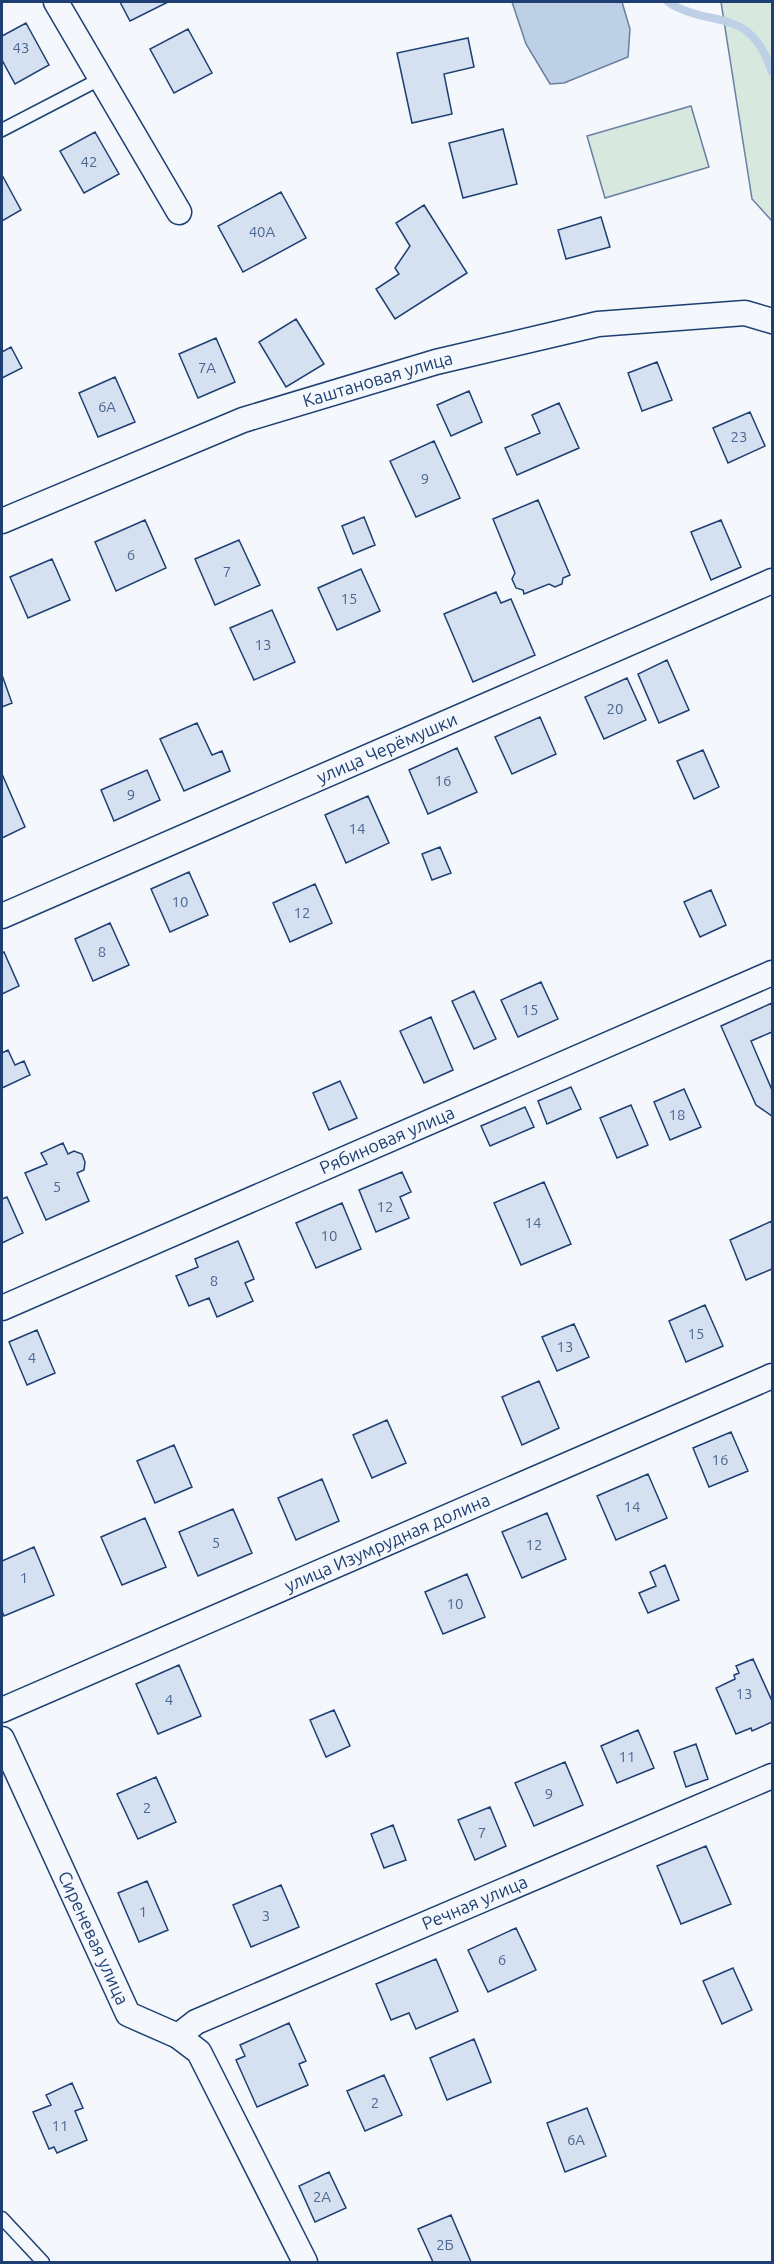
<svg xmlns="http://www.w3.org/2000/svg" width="774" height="2264" font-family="Ubuntu,sans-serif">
<rect width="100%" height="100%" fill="#f4f7fb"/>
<path fill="#d7e8df" stroke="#687fa3" stroke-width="1.5" d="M721 2H772V221L752 199Z
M691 106 709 167 605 198 587 136Z"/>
<path fill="#bed0e5" stroke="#687fa3" stroke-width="1.5" d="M512 2H622L630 29 628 57 564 83 550 84 526 44Z"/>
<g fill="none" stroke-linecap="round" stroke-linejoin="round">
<path stroke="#bed0e5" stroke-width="8" d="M668 2C674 7 681 9 689 12 703 17 717 18 731 23 754 30 765 51 772 72"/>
</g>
<path fill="#d5e0f0" stroke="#1d3f73" stroke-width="1.5" d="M120 2H168L130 21Z
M26 23 49 65 15 84 2 60V36Z
M188 29 212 73 174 93 150 49Z
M468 38 474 67 444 74 452 114 412 123 397 53Z
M503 129 517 184 463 198 449 143Z
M95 132 119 174 84 193 60 151Z
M2 175 21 210 2 221Z
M281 192 306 238 243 272 218 226Z
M424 205 467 273 395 319 376 289 399 274 395 268 410 246 396 223Z
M601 217 610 247 566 259 558 230Z
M296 319 324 364 286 387 259 342Z
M216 338 235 382 198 398 179 354Z
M11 347 22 368 2 378V352Z
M657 362 672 400 642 411 628 373Z
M115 377 135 422 98 437 79 393Z
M469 391 482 422 451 436 437 405Z
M559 403 579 448 517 475 505 448 540 433 532 415Z
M750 412 765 446 728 463 713 428Z
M434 441 460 498 416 517 390 461Z
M538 500 570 575 563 578 562 584 555 587 549 584 524 594 523 590 516 588 512 579 515 573 493 519Z
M364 517 375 545 353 554 342 526Z
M145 520 166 568 116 591 95 542Z
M721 520 741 567 711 580 691 532Z
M239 540 260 585 215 605 195 559Z
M52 559 70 600 28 618 10 577Z
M361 569 380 611 337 630 318 588Z
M496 592 501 603 511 599 535 655 473 682 444 614Z
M272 610 295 662 254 680 230 628Z
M667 660 689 710 659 723 638 674Z
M2 675 12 703 2 707Z
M627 678 646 720 604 739 585 697Z
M540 717 556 754 512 774 495 737Z
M197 723 212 755 222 751 230 771 184 791 160 739Z
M457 748 477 792 428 814 409 770Z
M703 750 719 787 694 799 677 761Z
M147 770 160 800 114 821 101 790Z
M2 774 25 827 2 838Z
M368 796 389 843 346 863 325 815Z
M440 847 451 873 432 880 422 854Z
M189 872 208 915 170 932 151 889Z
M315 884 332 923 290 942 273 903Z
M711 890 726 925 700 937 684 902Z
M110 923 129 965 93 981 75 939Z
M4 952 19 986 2 994V953Z
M541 982 558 1019 518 1037 501 1000Z
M474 991 496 1039 474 1049 452 1001Z
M772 1003V1032L751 1041 772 1090V1116L756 1105 721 1026Z
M431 1017 453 1070 424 1083 400 1031Z
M8 1050 15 1065 24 1061 30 1075 2 1088V1053Z
M340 1081 357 1118 329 1130 313 1093Z
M571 1087 581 1109 547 1124 538 1101Z
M684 1089 701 1127 670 1140 654 1102Z
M631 1105 648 1145 617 1158 600 1118Z
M525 1107 534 1127 490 1146 481 1126Z
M63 1143 68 1154 74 1151 82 1154 85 1162 84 1170 77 1173 89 1201 46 1220 25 1173 47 1164 41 1153Z
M402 1172 411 1192 400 1197 409 1218 376 1232 359 1190Z
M544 1182 571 1244 521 1265 494 1203Z
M7 1197 23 1233 2 1243V1199Z
M342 1203 361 1249 316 1268 296 1223Z
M772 1221V1269L746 1280 730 1240Z
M238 1241 254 1279 245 1283 253 1301 217 1317 209 1298 189 1306 176 1276 198 1267 195 1259Z
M705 1305 723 1346 686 1362 669 1321Z
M574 1324 589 1357 557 1371 542 1337Z
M37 1330 55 1373 27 1385 9 1342Z
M539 1381 559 1428 522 1445 502 1397Z
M387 1420 406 1463 372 1478 353 1435Z
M731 1432 748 1471 709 1487 693 1448Z
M174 1445 192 1487 155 1503 137 1461Z
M648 1474 667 1518 616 1540 597 1496Z
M322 1479 339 1521 296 1540 278 1498Z
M233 1509 252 1553 198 1576 179 1532Z
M547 1513 566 1559 522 1578 502 1532Z
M145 1518 166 1567 122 1585 101 1537Z
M34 1547 54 1595 4 1616 2 1611V1561Z
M665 1565 679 1600 648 1613 639 1593 656 1586 650 1572Z
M467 1574 485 1617 443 1634 425 1592Z
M753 1659 772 1701V1722L752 1731 751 1728 736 1734 716 1688 735 1679 734 1675 739 1673 736 1666Z
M179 1665 201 1716 158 1734 136 1684Z
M334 1710 350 1746 326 1757 310 1720Z
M638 1730 654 1768 617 1783 601 1746Z
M696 1744 708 1779 686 1787 674 1752Z
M565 1762 583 1805 534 1826 515 1783Z
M156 1777 176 1822 138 1839 117 1794Z
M490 1807 506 1846 475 1860 458 1820Z
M393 1825 406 1860 384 1868 371 1834Z
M706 1846 731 1904 681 1924 657 1866Z
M147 1881 168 1930 139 1942 118 1893Z
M281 1885 299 1927 251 1947 233 1905Z
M516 1928 536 1970 488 1992 468 1950Z
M436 1959 458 2011 416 2029 409 2013 391 2020 376 1984Z
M733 1968 752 2010 722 2024 703 1981Z
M289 2023 306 2061 299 2064 308 2085 257 2107 236 2060 245 2056 240 2045Z
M474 2039 491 2082 447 2100 430 2058Z
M384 2075 402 2115 365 2131 347 2091Z
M72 2083 83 2108 75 2111 87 2140 57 2153 54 2147 49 2149 33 2112 51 2105 46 2095Z
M587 2108 606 2156 565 2172 547 2123Z
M329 2172 346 2208 315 2222 299 2186Z
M451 2215 471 2262H433L418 2229Z"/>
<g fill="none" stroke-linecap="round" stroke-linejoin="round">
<g stroke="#1d3f73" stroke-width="15">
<path id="service" d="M2 130 100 79
M2 2218 43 2262"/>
</g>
<g stroke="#1d3f73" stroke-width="27">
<g id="minor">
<path d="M56 2 179 212"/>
<path id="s1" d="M2 521 243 420 436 362 598 324 745 313 772 321"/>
<path id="s2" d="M2 916 772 581"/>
<path id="s3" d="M2 1308 772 973"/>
<path id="s4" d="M2 1710 772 1376"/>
<path id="s5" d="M2 1739 128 2014 178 2036 199 2052 305 2262"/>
<path id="s6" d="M178 2036 196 2022 772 1776"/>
</g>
</g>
<use href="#service" stroke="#f4f7fb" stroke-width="12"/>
<use href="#minor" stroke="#f4f7fb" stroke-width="24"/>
</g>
<g text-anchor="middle" stroke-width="4.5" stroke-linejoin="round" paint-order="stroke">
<g font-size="15" fill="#4b6792">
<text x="21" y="53">43</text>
<text x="89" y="167">42</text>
<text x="262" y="237">40А</text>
<text x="207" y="373">7А</text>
<text x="107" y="412">6А</text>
<text x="739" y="442">23</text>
<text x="425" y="484">9</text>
<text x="131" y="560">6</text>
<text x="227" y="577">7</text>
<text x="349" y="604">15</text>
<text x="263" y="650">13</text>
<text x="615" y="714">20</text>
<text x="443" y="786">16</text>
<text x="131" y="800">9</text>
<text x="357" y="834">14</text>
<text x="180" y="907">10</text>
<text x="302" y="918">12</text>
<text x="102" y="957">8</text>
<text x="530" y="1015">15</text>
<text x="677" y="1120">18</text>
<text x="57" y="1192">5</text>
<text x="385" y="1212">12</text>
<text x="533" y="1228">14</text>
<text x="329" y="1241">10</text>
<text x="214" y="1286">8</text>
<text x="696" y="1339">15</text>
<text x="565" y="1352">13</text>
<text x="32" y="1363">4</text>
<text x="720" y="1465">16</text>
<text x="632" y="1512">14</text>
<text x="216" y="1548">5</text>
<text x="534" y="1550">12</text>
<text x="24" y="1583">1</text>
<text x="455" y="1609">10</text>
<text x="744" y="1699">13</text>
<text x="169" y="1705">4</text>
<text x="627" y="1762">11</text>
<text x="549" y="1799">9</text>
<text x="147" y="1813">2</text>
<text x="482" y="1838">7</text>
<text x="143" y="1917">1</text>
<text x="266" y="1921">3</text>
<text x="502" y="1965">6</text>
<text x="375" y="2108">2</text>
<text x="60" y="2131">11</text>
<text x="576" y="2145">6А</text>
<text x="322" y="2202">2А</text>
<text x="445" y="2250">2Б</text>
</g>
<g font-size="18" fill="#1d3f73" stroke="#f4f7fb">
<text dy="6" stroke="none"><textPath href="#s1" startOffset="402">Каштановая улица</textPath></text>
<text dy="6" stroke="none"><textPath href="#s2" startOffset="420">улица Черёмушки</textPath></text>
<text dy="6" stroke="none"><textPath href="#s3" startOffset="420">Рябиновая улица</textPath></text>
<text dy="6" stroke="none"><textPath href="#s4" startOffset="420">улица Изумрудная долина</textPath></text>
<text dy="6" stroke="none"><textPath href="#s6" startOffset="326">Речная улица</textPath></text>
<text dy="6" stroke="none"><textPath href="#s5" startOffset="219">Сиреневая улица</textPath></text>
</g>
</g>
<rect width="774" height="2264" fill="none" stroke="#1d3f73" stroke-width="6"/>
</svg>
